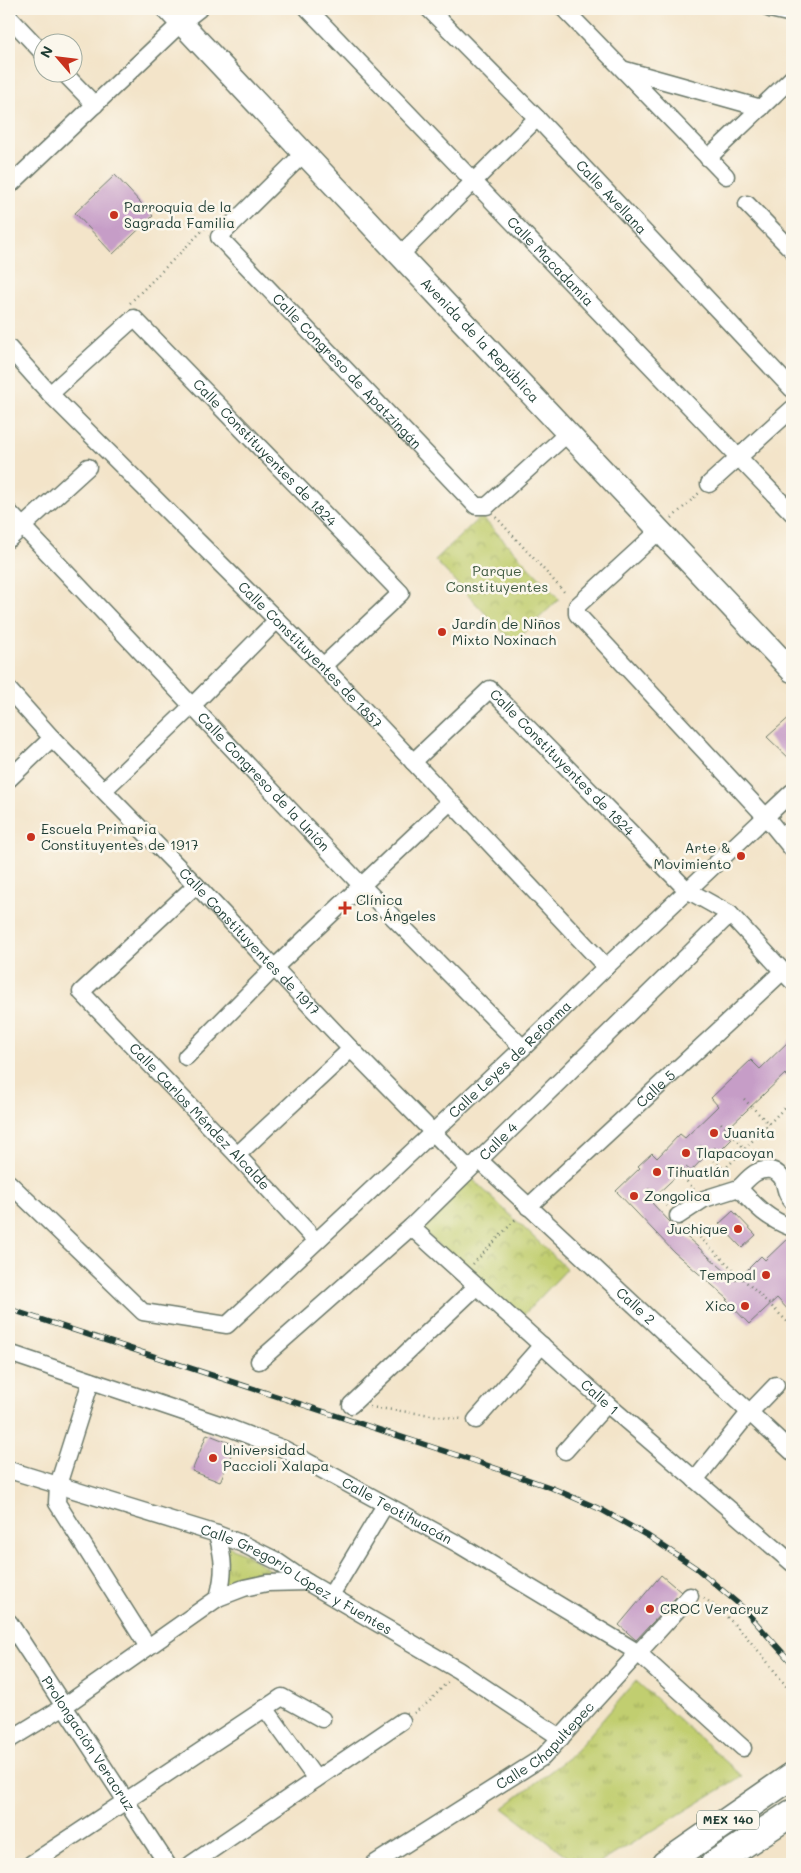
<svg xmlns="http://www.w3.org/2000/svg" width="801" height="1873" font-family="Mali,sans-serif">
<defs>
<pattern id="grass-tufts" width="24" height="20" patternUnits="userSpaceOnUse" patternTransform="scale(1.25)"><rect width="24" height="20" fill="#c1ce6f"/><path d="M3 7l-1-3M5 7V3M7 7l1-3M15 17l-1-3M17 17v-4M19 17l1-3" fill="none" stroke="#9ca85c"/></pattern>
<pattern id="park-crowns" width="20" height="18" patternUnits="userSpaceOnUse" patternTransform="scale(1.25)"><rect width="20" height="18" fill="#c1ce6f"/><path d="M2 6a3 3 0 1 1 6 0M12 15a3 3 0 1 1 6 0" fill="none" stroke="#9ca85c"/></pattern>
</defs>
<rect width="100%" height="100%" fill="#fbf7ec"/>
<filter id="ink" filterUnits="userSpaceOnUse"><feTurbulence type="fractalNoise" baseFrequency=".02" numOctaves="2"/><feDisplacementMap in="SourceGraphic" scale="10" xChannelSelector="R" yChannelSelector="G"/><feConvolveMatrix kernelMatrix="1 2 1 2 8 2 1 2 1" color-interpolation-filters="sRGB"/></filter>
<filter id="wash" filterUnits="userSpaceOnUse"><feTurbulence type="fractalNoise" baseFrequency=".0096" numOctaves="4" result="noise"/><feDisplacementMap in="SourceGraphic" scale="20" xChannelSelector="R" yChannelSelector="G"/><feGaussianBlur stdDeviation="1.12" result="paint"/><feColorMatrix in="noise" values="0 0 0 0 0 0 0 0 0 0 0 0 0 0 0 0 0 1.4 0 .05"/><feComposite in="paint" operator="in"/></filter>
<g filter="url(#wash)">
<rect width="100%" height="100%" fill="#f3e4c9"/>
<path fill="url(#grass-tufts)" stroke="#708652" d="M222 1543 249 1556 274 1573V1578L251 1579 218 1587Z
M636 1681 742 1776 598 1864H577L503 1808 573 1754Z"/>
<path fill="url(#park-crowns)" stroke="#708652" d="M481 516 559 599 513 643 435 560Z
M464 1171 567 1269 518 1321 415 1223Z"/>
<g id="blocks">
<path fill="#c69dc7" d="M115 175 153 216 113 254 75 213Z
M792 715V761L767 737Z
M792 1038V1081L785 1074 725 1131 732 1139 719 1152 714 1147 691 1171 686 1167 651 1200 653 1202 652 1203 670 1222 736 1281 761 1256 765 1260 789 1237 792 1238V1314L777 1298 749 1324 726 1300 728 1299 674 1252 616 1191 640 1168 638 1166 652 1153 657 1158 680 1134 685 1138 718 1106 711 1098 751 1060 760 1069Z
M733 1211 756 1235 742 1248 719 1224Z
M207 1434 235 1445 220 1482 192 1471Z
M661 1575 681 1592 636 1640 619 1625Z"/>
</g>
</g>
<g filter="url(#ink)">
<use href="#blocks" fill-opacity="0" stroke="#697768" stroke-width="1"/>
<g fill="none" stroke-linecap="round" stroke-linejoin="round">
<g stroke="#697768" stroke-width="19">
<g id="minor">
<path id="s1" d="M308 9 792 513"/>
<path id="s2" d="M429 9 537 118 792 389"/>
<path d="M564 9 726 176"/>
<path d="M770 9 792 14"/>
<path d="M9 17 42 52"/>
<path d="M625 70 761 108"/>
<path d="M63 72 95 105"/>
<path id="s3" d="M304 153 219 237 476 506H487L568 433"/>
<path d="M708 158 792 78"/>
<path d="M9 186 181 23 199 9"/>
<path d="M747 204 792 250"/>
<path d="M401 254 537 118"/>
<path id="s4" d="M9 348 50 394 323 666 606 967"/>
<path id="s5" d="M50 394 134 318 401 593 323 666"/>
<path d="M709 484 792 409"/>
<path id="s6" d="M9 512 361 885 523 1048"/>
<path d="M660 530 577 606V614L766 817 792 849"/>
<path d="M9 539 88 467"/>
<path id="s7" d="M9 690 52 738 196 885 351 1049 469 1169"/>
<path id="s8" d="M413 762 490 689 687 890 730 914 792 981"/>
<path d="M9 779 52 738"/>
<path d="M104 790 192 706 277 620"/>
<path id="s9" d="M196 885 81 992 237 1155 316 1241"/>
<path d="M186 1057 274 968 450 802"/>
<path d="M237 1155 351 1049"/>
<path id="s10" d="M479 1160 792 1452"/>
<path id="s11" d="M9 1183 143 1312 227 1325 523 1048 606 967 792 792"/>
<path d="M739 1188C749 1178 756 1168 771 1170 776 1171 781 1176 783 1180 787 1190 784 1191 792 1201"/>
<path d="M739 1188C756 1207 768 1219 792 1228"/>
<path id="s12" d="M528 1207 783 971"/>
<path d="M678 1216 704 1199 739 1188"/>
<path id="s13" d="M411 1227 607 1404 792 1563"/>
<path id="s14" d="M9 1353 222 1425 284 1449 458 1544 637 1652 743 1748"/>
<path id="s15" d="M259 1361 411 1227 730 914"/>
<path d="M91 1381 58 1485 57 1503 148 1647"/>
<path d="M351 1405 477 1286"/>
<path d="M476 1420 542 1345"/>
<path d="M565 1451 607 1404"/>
<path id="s16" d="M9 1470 217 1534 243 1544 275 1560 307 1582 458 1670 561 1738"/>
<path d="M695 1480 749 1413 776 1385"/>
<path d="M217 1534C224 1560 225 1572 218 1598"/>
<path d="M331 1595 385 1505"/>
<path id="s17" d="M9 1622 167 1864"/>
<path d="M265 1708 316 1779"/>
<path d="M9 1740 63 1707 218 1598 244 1588 267 1583 307 1582"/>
<path d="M31 1864 282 1697 322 1719"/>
<path d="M191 1864 402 1721"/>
<path id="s18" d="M374 1864 543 1757 690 1596"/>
</g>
</g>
<g stroke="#697768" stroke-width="25">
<g id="secondary">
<path id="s19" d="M168 9 792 671"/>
</g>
</g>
<g stroke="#697768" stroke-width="29">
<path id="trunk" d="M665 1864 792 1776
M714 1864 792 1813"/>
</g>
<path stroke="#697768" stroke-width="2.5" stroke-dasharray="1 4" stroke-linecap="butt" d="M130 303 206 227
M496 517 566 594
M672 518 699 493
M744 1099 769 1124
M721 1123 745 1149
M700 1146 724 1170 726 1177
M673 1167 694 1189
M724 1170 790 1102 792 1101
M648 1189 667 1206
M689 1227 792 1326
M473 1264 515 1220 519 1219
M370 1407 462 1419
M704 1598C739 1623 766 1660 792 1694
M414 1713 430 1701 448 1681"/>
<use href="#minor" stroke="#fff" stroke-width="16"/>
<use href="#secondary" stroke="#fff" stroke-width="22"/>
<use href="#trunk" stroke="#fff" stroke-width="26"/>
<g stroke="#1f3d34" stroke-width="5.5">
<path id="rail" d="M9 1309 472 1460 552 1488 602 1510 648 1536 696 1568 741 1606 792 1663"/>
</g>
<use href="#rail" stroke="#fbf7ec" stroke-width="4" stroke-dasharray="11" stroke-linecap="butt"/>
</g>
</g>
<g fill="#c8321e" stroke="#fbf7ec" stroke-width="2">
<circle cx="114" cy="215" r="5"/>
<circle cx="442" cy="632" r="5"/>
<circle cx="31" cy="837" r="5"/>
<circle cx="741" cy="856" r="5"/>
<path d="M342.5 900.5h5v5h5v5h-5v5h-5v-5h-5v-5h5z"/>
<circle cx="714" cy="1133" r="5"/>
<circle cx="686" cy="1153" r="5"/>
<circle cx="657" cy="1172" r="5"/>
<circle cx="634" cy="1196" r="5"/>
<circle cx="738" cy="1229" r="5"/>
<circle cx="766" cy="1275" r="5"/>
<circle cx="745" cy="1306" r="5"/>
<circle cx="213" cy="1458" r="5"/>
<circle cx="650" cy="1609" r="5"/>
</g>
<g text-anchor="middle" stroke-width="5" stroke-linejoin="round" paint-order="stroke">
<rect fill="#fbf7ec" stroke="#61756b" stroke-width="1" x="697" y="1810.5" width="62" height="19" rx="4"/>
<g font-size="12" font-weight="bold" fill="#1f3d34">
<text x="728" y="1824">MEX 140</text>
</g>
<g font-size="14" fill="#1f3d34" stroke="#fbf7ec">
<text dy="5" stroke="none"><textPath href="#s2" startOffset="262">Calle Avellana</textPath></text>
<text dy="5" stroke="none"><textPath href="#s1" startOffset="350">Calle Macadamia</textPath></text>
<text dy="5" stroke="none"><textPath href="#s19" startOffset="455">Avenida de la República</textPath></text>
<text dy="5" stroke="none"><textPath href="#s3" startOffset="305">Calle Congreso de Apatzingán</textPath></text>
<text dy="5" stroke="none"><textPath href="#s5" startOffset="301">Calle Constituyentes de 1824</textPath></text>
<text dy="5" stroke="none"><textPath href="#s4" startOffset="430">Calle Constituyentes de 1857</textPath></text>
<text dy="5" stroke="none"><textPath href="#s8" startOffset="209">Calle Constituyentes de 1824</textPath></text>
<text dy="5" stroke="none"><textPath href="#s6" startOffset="371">Calle Congreso de la Unión</textPath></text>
<text dy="5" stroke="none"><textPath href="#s7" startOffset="348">Calle Constituyentes de 1917</textPath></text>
<text dy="5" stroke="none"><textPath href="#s11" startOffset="659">Calle Leyes de Reforma</textPath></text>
<text dy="5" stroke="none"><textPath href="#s12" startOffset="174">Calle 5</textPath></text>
<text dy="5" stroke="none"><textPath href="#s9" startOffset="329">Calle Carlos Méndez Alcalde</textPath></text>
<text dy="5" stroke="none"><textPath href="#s15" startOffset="325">Calle 4</textPath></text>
<text dy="5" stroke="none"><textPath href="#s10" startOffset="214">Calle 2</textPath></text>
<text dy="5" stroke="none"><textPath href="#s13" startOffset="254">Calle 1</textPath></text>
<text dy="5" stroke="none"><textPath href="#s14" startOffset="420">Calle Teotihuacán</textPath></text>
<text dy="5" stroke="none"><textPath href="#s16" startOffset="309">Calle Gregorio López y Fuentes</textPath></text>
<text dy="5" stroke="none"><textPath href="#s17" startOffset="145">Prolongación Veracruz</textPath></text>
<text dy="5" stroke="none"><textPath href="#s18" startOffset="209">Calle Chapultepec</textPath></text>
</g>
<g font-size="14" fill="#1f3d34" stroke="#fbf7ec" text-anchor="start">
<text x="124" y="212">Parroquia de la<tspan x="124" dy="16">Sagrada Familia</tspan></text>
<text x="452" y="629">Jardín de Niños<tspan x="452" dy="16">Mixto Noxinach</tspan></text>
<text x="41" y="834">Escuela Primaria<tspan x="41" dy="16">Constituyentes de 1917</tspan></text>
<text x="731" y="853" text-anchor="end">Arte &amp;<tspan x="731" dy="16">Movimiento</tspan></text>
<text x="356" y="905">Clínica<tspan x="356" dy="16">Los Ángeles</tspan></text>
<text x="724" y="1138">Juanita</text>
<text x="696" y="1158">Tlapacoyan</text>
<text x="667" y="1177">Tihuatlán</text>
<text x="644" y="1201">Zongolica</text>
<text x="728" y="1234" text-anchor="end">Juchique</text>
<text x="756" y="1280" text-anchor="end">Tempoal</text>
<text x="735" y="1311" text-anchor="end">Xico</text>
<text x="223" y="1455">Universidad<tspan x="223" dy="16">Paccioli Xalapa</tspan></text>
<text x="660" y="1614">CROC Veracruz</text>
</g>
<g font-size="14" fill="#3f5a40" stroke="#fbf7ec">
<text x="497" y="576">Parque<tspan x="497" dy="16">Constituyentes</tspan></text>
</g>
</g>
<rect width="801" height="1873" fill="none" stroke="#fbf7ec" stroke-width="30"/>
<g transform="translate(58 58) rotate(298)"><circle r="24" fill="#fbf7ec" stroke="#a3ada2"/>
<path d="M0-4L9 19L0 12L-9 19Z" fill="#c8321e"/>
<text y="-8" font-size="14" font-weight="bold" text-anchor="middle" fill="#1f3d34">N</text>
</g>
</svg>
